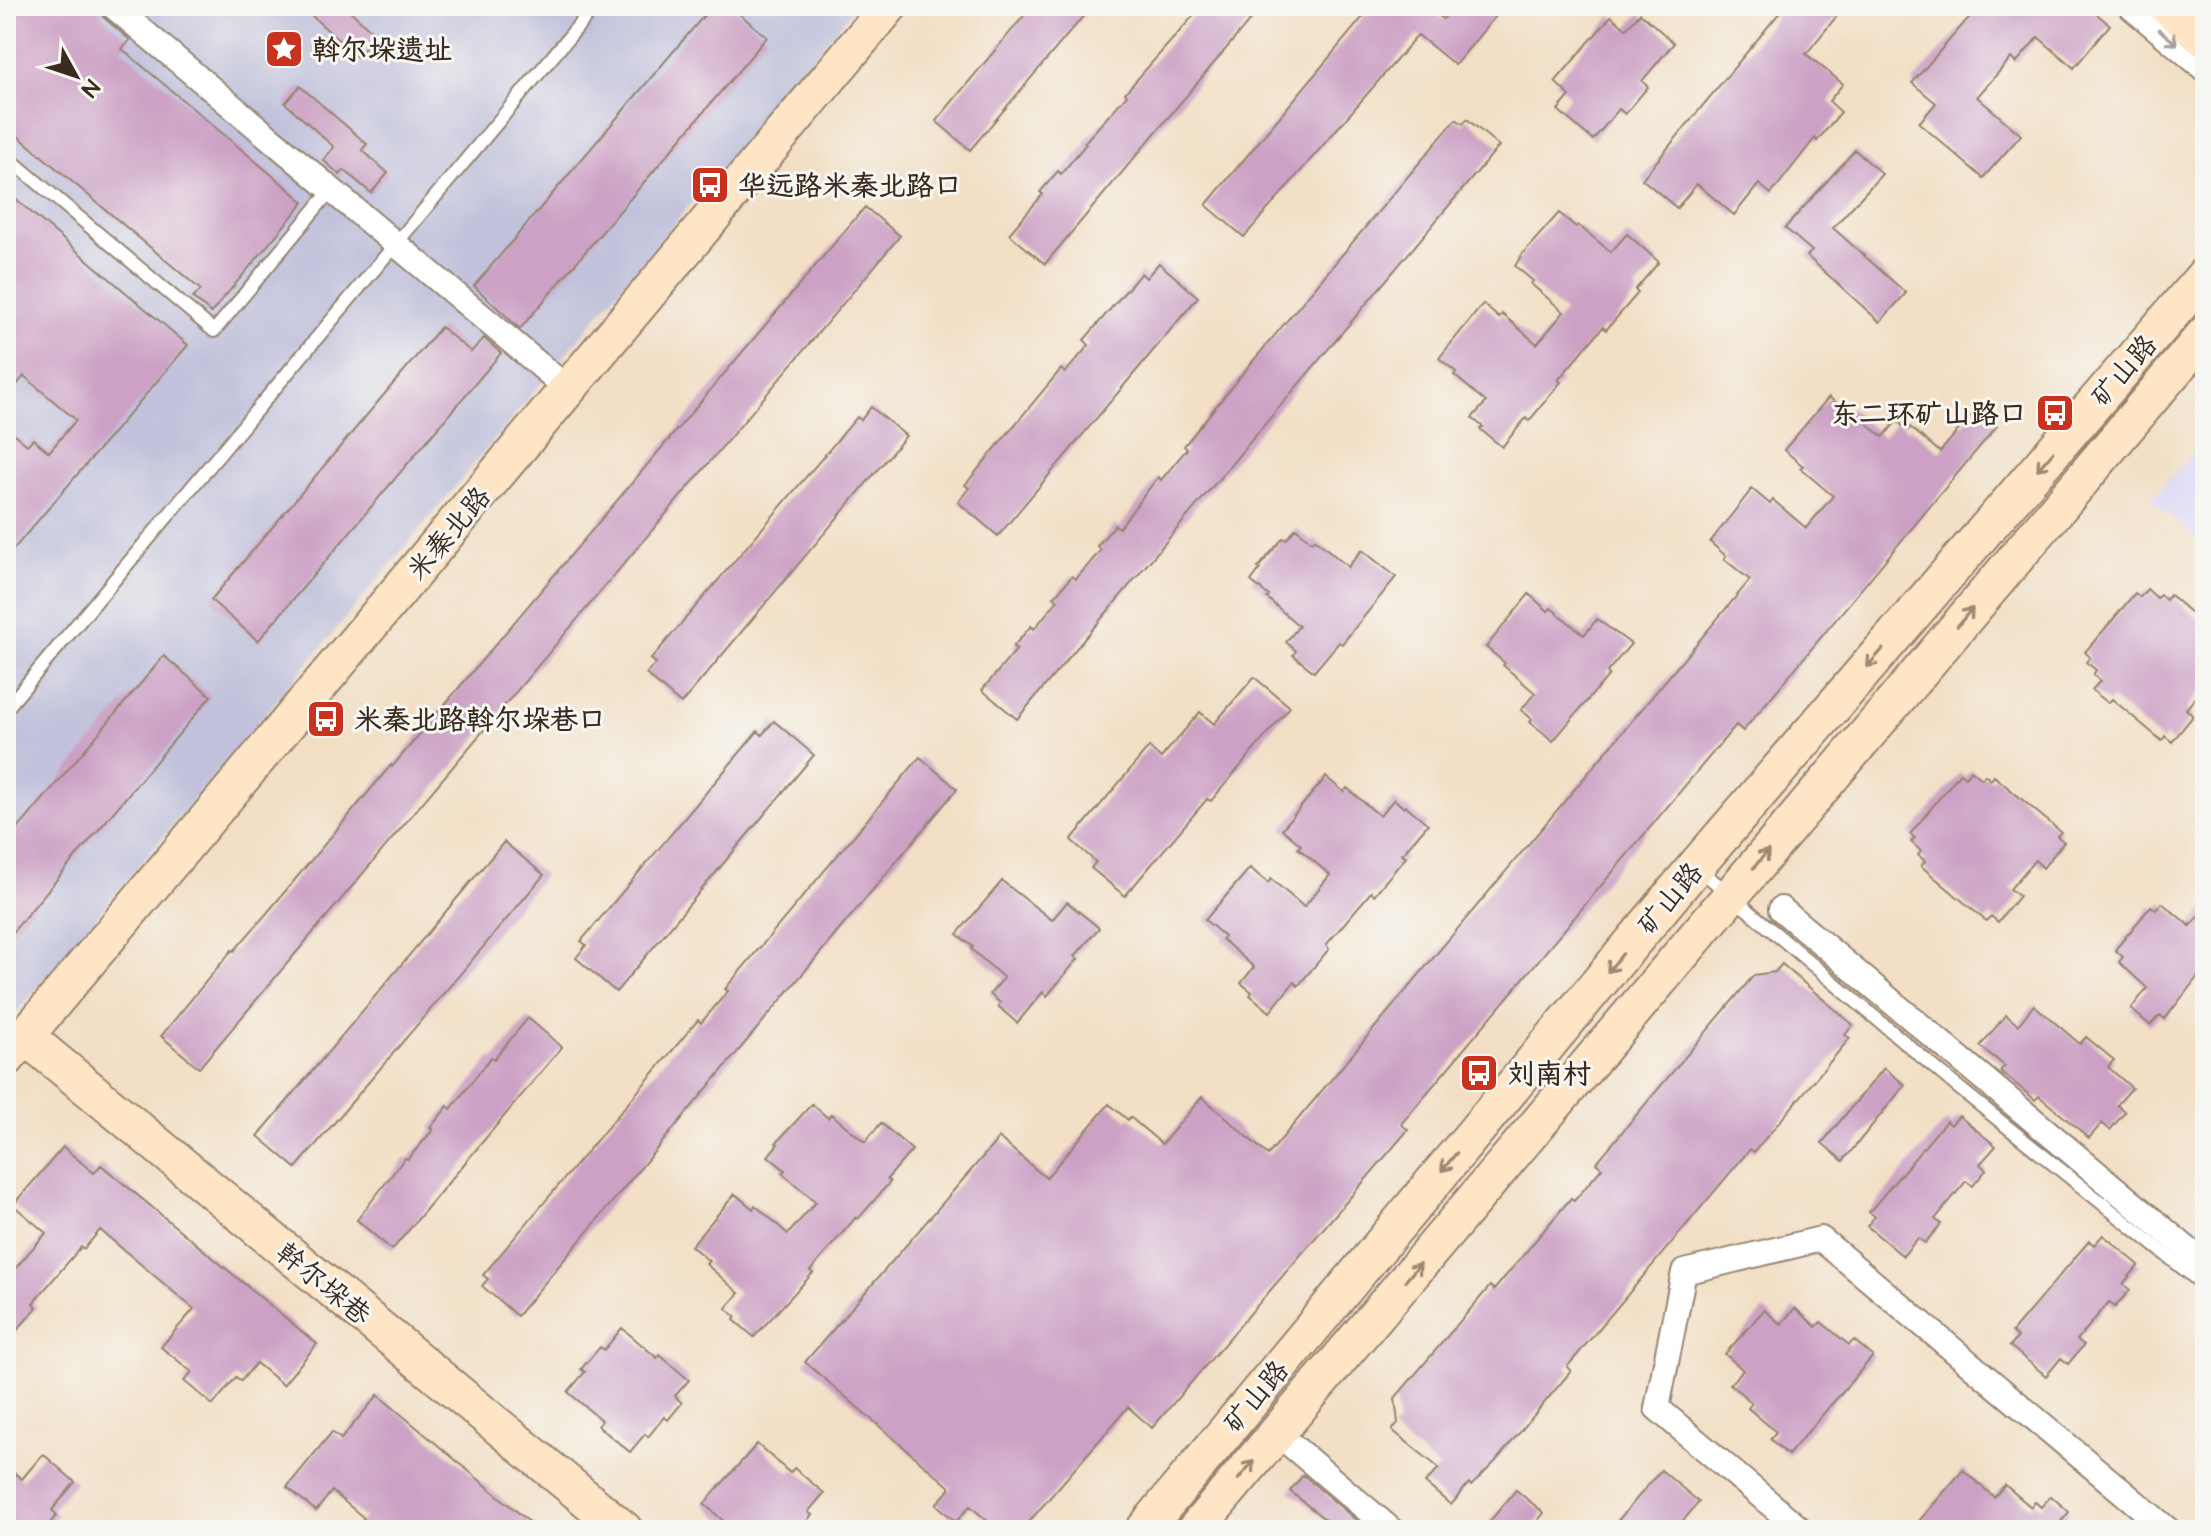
<svg xmlns="http://www.w3.org/2000/svg" width="2211" height="1536" font-family="'Architects Daughter','LXGW WenKai TC',sans-serif">
<rect width="100%" height="100%" fill="#f6f6f2"/>
<filter id="ink" filterUnits="userSpaceOnUse"><feTurbulence type="fractalNoise" baseFrequency=".0125" numOctaves="2"/><feDisplacementMap in="SourceGraphic" scale="16" xChannelSelector="R" yChannelSelector="G"/><feConvolveMatrix kernelMatrix="1 2 1 2 8 2 1 2 1" color-interpolation-filters="sRGB"/></filter>
<filter id="wash" filterUnits="userSpaceOnUse"><feTurbulence type="fractalNoise" baseFrequency=".006" numOctaves="4" result="noise"/><feDisplacementMap in="SourceGraphic" scale="32" xChannelSelector="R" yChannelSelector="G"/><feGaussianBlur stdDeviation="1.8" result="paint"/><feColorMatrix in="noise" values="0 0 0 0 0 0 0 0 0 0 0 0 0 0 0 0 0 1.4 0 .05"/><feComposite in="paint" operator="in"/></filter>
<g filter="url(#wash)">
<rect width="100%" height="100%" fill="#f2dfc5"/>
<path fill="#dcd6f6" d="M2205 438V546L2151 500Z"/>
<path fill="#c2c2dc" d="M6 6H856L6 1025Z"/>
<g id="blocks">
<path fill="#cca1c5" d="M6 6H98L103 17 130 40 122 49 304 202 211 313 193 298 201 290 6 126Z
M301 6H345L376 35 357 57Z
M712 6H730L767 37 520 329 474 286Z
M1032 6H1092L970 150 936 121Z
M1202 6H1262L1045 264 1009 234 1043 194 1040 192 1058 171 1061 174 1086 144 1084 143 1127 95 1125 93Z
M1372 6H1427L1443 19 1454 6H1504L1455 65 1418 35 1244 237 1206 205Z
M1785 6H1845L1806 54 1843 84 1829 101 1841 112 1817 141 1815 138 1771 194 1759 184 1734 215 1697 184 1677 208 1642 179Z
M1979 6H2087L2110 25 2074 68 2038 37 2016 63 2011 58 1977 97 2021 135 1983 178 1919 123 1936 103 1912 83Z
M1640 13 1674 43 1642 81 1648 87 1625 114 1619 109 1593 140 1558 110 1570 96 1555 82 1611 16 1626 29Z
M300 86 367 144 362 150 388 173 371 193 344 170 340 175 323 160 334 147 285 103Z
M1456 119 1463 124 1467 119 1499 146 1017 719 982 690 1017 649 1013 647 1031 626 1034 629 1058 600 1054 597 1072 576 1076 579 1101 550 1097 546 1115 525 1119 528 1158 477 1161 480 1187 449 1184 446 1243 373Z
M1855 150 1882 174 1833 228 1906 293 1880 322 1807 256 1812 251 1785 228Z
M6 191 188 345 6 558V427L27 445 33 439 49 452 76 420 24 376 6 398Z
M865 207 900 236 199 1068 161 1036 232 950 234 951 267 913 391 765 392 767Z
M1559 213 1576 227 1578 225 1611 252 1627 234 1659 262 1635 290 1638 293 1606 330 1603 327 1558 380 1561 382 1529 421 1526 418 1502 447 1480 429 1483 427 1472 418 1486 402 1454 375 1456 372 1439 358 1483 304 1499 318 1502 314 1537 344 1564 312 1531 284 1533 281 1515 266 1523 253Z
M1159 263 1198 297 998 536 958 502 969 488 965 485 1061 369 1065 373 1089 345 1084 340 1141 273 1146 278Z
M441 327 471 352 484 338 501 353 258 641 211 600Z
M1829 397 1847 412 1850 409 1883 437 1897 421 1908 430 1910 427 1940 452 1976 409 1997 426 1743 731 1736 725 1401 1124 1408 1130 1152 1428 1128 1407 1022 1530H998L970 1506 956 1522 936 1504 951 1488 805 1362 999 1138 1046 1178 1109 1104 1128 1120 1130 1117 1162 1144 1202 1097 1268 1155 1750 580 1724 559 1726 556 1710 542 1752 489 1770 504 1773 500 1806 528 1833 496 1800 468 1803 466 1784 450Z
M871 407 906 436 681 704 646 674 656 663 651 659 857 417 861 420Z
M1296 528 1312 542 1315 539 1348 567 1362 550 1396 577 1342 644 1339 642 1314 672 1293 655 1296 651 1286 642 1299 626 1267 598 1269 596 1251 581 1260 569 1258 568 1283 538 1286 540Z
M2147 589 2157 598 2160 595 2166 600 2170 595 2205 625V686L2186 709 2193 716 2172 742 2165 736 2162 741 2112 699 2108 703 2092 690 2100 681 2093 675 2096 670 2086 662 2090 657 2085 652 2115 617 2135 593 2140 597Z
M1529 594 1548 611 1551 608 1584 635 1597 619 1631 644 1607 672 1609 675 1553 741 1530 722 1532 719 1521 710 1535 693 1503 665 1505 663 1486 647Z
M164 656 211 696 6 940V843Z
M1254 677 1290 707 1211 801 1207 799 1125 896 1091 868 1096 862 1071 840 1149 747 1161 758 1200 712 1214 724Z
M774 721 814 755 616 992 576 958 586 945 581 941 758 731 762 735Z
M920 757 957 789 517 1316 482 1286 488 1279 483 1275 698 1020 701 1023 728 991 725 989Z
M1971 770 1982 779 1985 775 1991 780 1994 776 2061 832 2057 836 2064 842 2043 868 2035 860 2010 889 2019 896 1998 922 1991 916 1986 921 1921 866 1925 861 1918 855 1921 851 1911 842 1915 838 1910 834 1960 773 1965 777Z
M1326 777 1344 792 1347 788 1380 816 1394 799 1404 808 1406 806 1428 824 1402 854 1406 857 1374 895 1371 892 1326 945 1329 949 1298 986 1294 982 1270 1012 1250 995 1252 992 1241 983 1254 967 1222 939 1224 936 1205 920 1250 868 1268 883 1271 879 1304 907 1330 875 1298 848 1301 845 1282 829Z
M504 842 544 875 296 1168 258 1136Z
M1002 881 1052 920 1067 902 1099 928 1075 956 1078 959 1047 996 1043 992 1017 1023 998 1006 1000 1003 990 994 1004 978 971 949 973 947 957 934Z
M2162 903 2190 926 2205 908V967L2165 1019 2160 1015 2150 1025 2131 1009 2147 988 2119 962 2123 957 2115 950 2151 906 2156 910Z
M1782 964 1853 1025 1845 1035 1850 1038 1754 1152 1750 1149 1567 1367 1571 1371 1495 1462 1471 1486 1469 1483 1451 1505 1425 1483 1439 1468 1392 1430 1398 1423 1395 1398 1490 1286 1494 1290 1571 1198 1574 1201 1602 1168 1596 1163 1754 975 1775 972Z
M2034 1005 2080 1044 2086 1037 2114 1060 2108 1067 2132 1088 2117 1105 2125 1112 2110 1130 2102 1123 2089 1138 2039 1096 2035 1100 2000 1071 2005 1066 1980 1046 2006 1015 2018 1025Z
M528 1018 562 1047 392 1250 357 1220 405 1158 408 1159 433 1130 430 1128 448 1106 451 1109 491 1057 494 1059Z
M1884 1068 1905 1085 1843 1161 1822 1143Z
M812 1104 828 1118 831 1114 865 1142 881 1123 912 1150 887 1179 890 1182 858 1219 856 1217 810 1271 813 1273 754 1337 734 1320 736 1317 726 1308 739 1293 706 1264 709 1261 691 1246 735 1194 753 1209 755 1205 788 1234 816 1202 782 1173 785 1170 768 1156 778 1144 776 1143Z
M1959 1116 1996 1146 1980 1164 1986 1170 1973 1186 1966 1181 1935 1219 1941 1224 1925 1243 1918 1238 1903 1256 1867 1226 1875 1216 1869 1212 1946 1121 1951 1125Z
M63 1147 94 1173 101 1165 317 1344 283 1385 256 1363 241 1381 236 1377 213 1405 184 1381 192 1372 161 1347 194 1309 100 1230 84 1249 81 1247 33 1303 37 1307 6 1343V1279L46 1233 13 1205Z
M2103 1235 2139 1265 2123 1284 2130 1290 2115 1307 2109 1302 2077 1340 2084 1345 2068 1364 2061 1358 2046 1376 2010 1346 2018 1337 2012 1332 2089 1241 2094 1245Z
M1795 1308 1816 1327 1821 1322 1849 1345 1854 1340 1873 1356 1788 1455 1770 1439 1776 1432 1748 1408 1752 1403 1730 1384 1743 1370 1725 1354 1764 1310 1781 1324Z
M622 1328 657 1358 660 1355 689 1380 675 1396 682 1403 668 1420 664 1417 648 1437 645 1434 630 1452 598 1426 602 1421 568 1392 585 1372 581 1369 600 1347 604 1350Z
M378 1395 539 1530H354L364 1518 332 1491 316 1511 287 1487 332 1432 341 1439Z
M757 1444 790 1473 794 1468 824 1493 808 1512 812 1515 799 1530H734L704 1504Z
M43 1454 75 1482 52 1510 57 1515 44 1530H6V1466L22 1479Z
M1661 1470 1699 1502 1675 1530H1610Z
M1963 1470 1994 1497 2005 1485 2031 1507 2035 1502 2041 1507 2051 1496 2069 1512 2054 1530H1929L1919 1521Z
M1303 1475 1309 1480 1368 1530H1338L1290 1491Z
M1516 1490 1544 1513 1530 1530H1500L1490 1521Z"/>
</g>
</g>
<g filter="url(#ink)">
<use href="#blocks" fill-opacity="0" stroke="#968472" stroke-width="2"/>
<g fill="none" stroke-linecap="round" stroke-linejoin="round">
<g stroke="#968472" stroke-width="16">
<path id="lane" d="M6 156 214 331 331 190
M6 709 595 6
M1698 868 1954 1084 2205 1286"/>
</g>
<g stroke="#968472" stroke-width="28">
<path id="street" d="M113 6 568 389
M2130 6 2205 69
M1781 909 2205 1264
M1277 1433 1391 1530
M1801 1530 1657 1408 1684 1272 1821 1239 2168 1530"/>
</g>
<g stroke="#968472" stroke-width="40">
<path id="secondary" d="M2167 6 2205 39
M25 1036 624 1530
M6 1059 889 6
M1144 1530 1696 866 2205 275
M1195 1530 2205 334"/>
</g>
<use href="#lane" stroke="#fff" stroke-width="12"/>
<use href="#street" stroke="#fff" stroke-width="24"/>
<use href="#secondary" stroke="#fee5c5" stroke-width="36"/>
</g>
<defs><path id="oneway-shaft" d="M-6 0H5M1.5-3L5.5 0L1.5 3" fill="none" stroke-width="1.6" stroke-linecap="round" stroke-linejoin="round" transform="scale(2)"/></defs>
<use stroke="#a79f9a" href="#oneway-shaft" transform="translate(2168 37) rotate(40)"/>
<g stroke="#9c8872">
<use href="#oneway-shaft" transform="translate(2045 461) rotate(131)"/>
<use href="#oneway-shaft" transform="translate(1965 617) rotate(-50)"/>
<use href="#oneway-shaft" transform="translate(1875 658) rotate(131)"/>
<use href="#oneway-shaft" transform="translate(1761 859) rotate(-50)"/>
<use href="#oneway-shaft" transform="translate(1615 963) rotate(130)"/>
<use href="#oneway-shaft" transform="translate(1449 1162) rotate(130)"/>
<use href="#oneway-shaft" transform="translate(1413 1272) rotate(-50)"/>
<use href="#oneway-shaft" transform="translate(1246 1470) rotate(-50)"/>
</g>
</g>
<defs>
<g id="sight-square" transform="scale(2)"><rect x="-9" y="-9" width="18" height="18" rx="4" fill="#c8321e" stroke="#f6f6f2"/><path d="M0-6L1.8-2.2L6-1.7L2.9 1.2L3.7 5.4L0 3.3L-3.7 5.4L-2.9 1.2L-6-1.7L-1.8-2.2Z" fill="#fff"/></g>
<g id="bus-square" transform="scale(2)"><rect x="-9" y="-9" width="18" height="18" rx="4" fill="#c8321e" stroke="#f6f6f2"/><path d="M-5-6H5V4H4V6H2V4H-2V6H-4V4H-5ZM-3.5-4V0h7V-4ZM-3.5 1.2v1.5H-2V1.2ZM2 1.2v1.5H3.5V1.2Z" fill="#fff"/></g>
</defs>
<g fill-rule="evenodd">
<use href="#sight-square" x="284" y="49"/>
<use href="#bus-square" x="710" y="185"/>
<use href="#bus-square" x="2055" y="413"/>
<use href="#bus-square" x="326" y="719"/>
<use href="#bus-square" x="1479" y="1073"/>
</g>
<g text-anchor="middle" stroke-width="6" stroke-linejoin="round" paint-order="stroke">
<g font-size="28" font-weight="bold" fill="#3b2a1e" stroke="#f6f6f2" text-anchor="start">
<text x="312" y="59">斡尔垛遗址</text>
<text x="738" y="195">华远路米秦北路口</text>
<text x="2027" y="423" text-anchor="end">东二环矿山路口</text>
<text x="354" y="729">米秦北路斡尔垛巷口</text>
<text x="1507" y="1083">刘南村</text>
</g>
<g font-size="28" fill="#3b2a1e" stroke="#f6f6f2">
<text transform="translate(2123 370) rotate(-49)" y="10">矿山路</text>
<text transform="translate(448 533) rotate(-50)" y="10">米秦北路</text>
<text transform="translate(1669 898) rotate(-50)" y="10">矿山路</text>
<text transform="translate(324 1283) rotate(39)" y="10">幹尔垛巷</text>
<text transform="translate(1255 1396) rotate(-50)" y="10">矿山路</text>
</g>
</g>
<rect width="2211" height="1536" fill="none" stroke="#f6f6f2" stroke-width="32"/>
<g transform="translate(76 76) rotate(130)" stroke="#f6f6f2" stroke-width="6" paint-order="stroke">
<path d="M0-6L14 30L0 20L-14 30Z" fill="#3b2a1e"/>
<text y="-12" font-size="22" font-weight="bold" text-anchor="middle" fill="#3b2a1e">N</text>
</g>
</svg>
